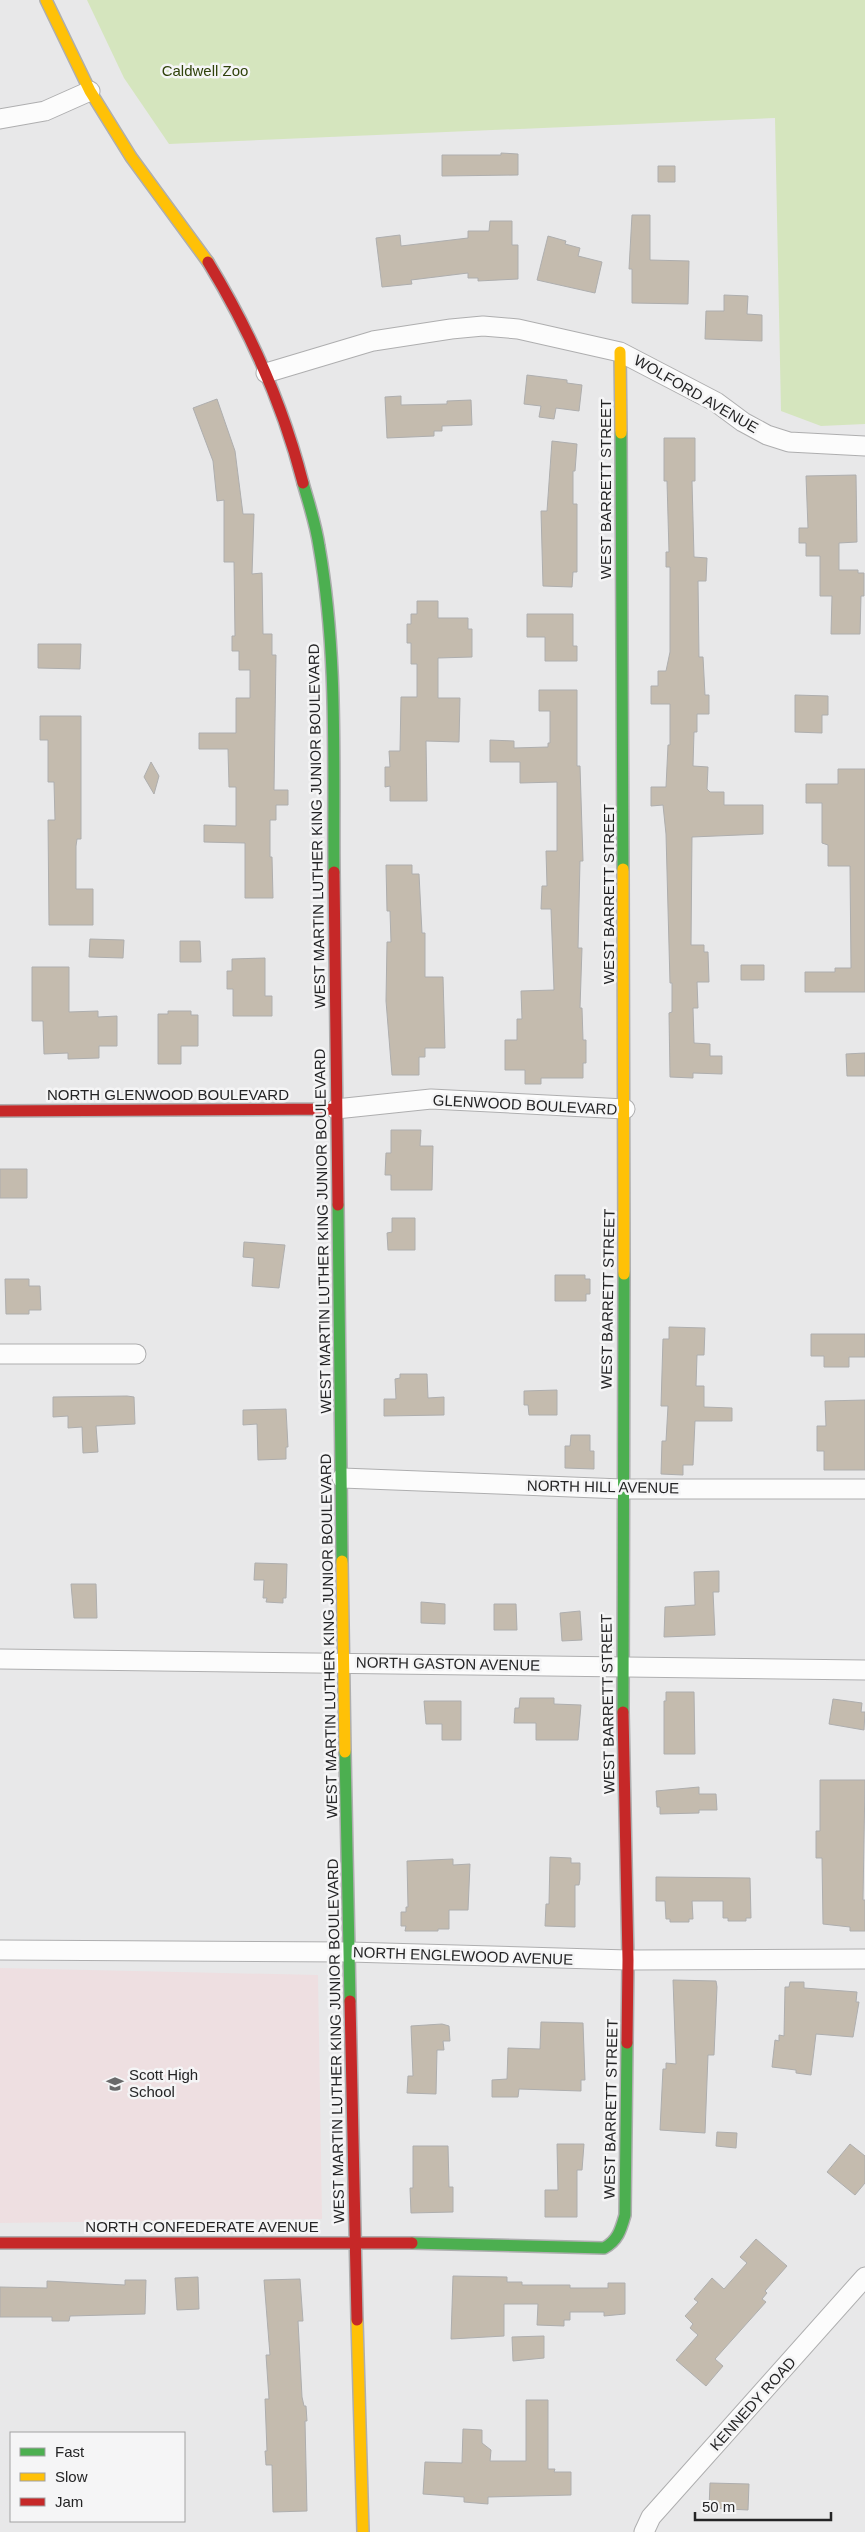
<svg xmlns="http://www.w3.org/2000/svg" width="865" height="2532" font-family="Helvetica,sans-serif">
<rect width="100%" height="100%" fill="#e8e8e9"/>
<path fill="#eedfe1" d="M0 1968 318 1975 322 2219 0 2223Z"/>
<path fill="#d5e5be" d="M87 0H865V424L821 426 781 411 775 118 169 144 124 78Z"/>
<path fill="#c4bbae" stroke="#aeaeae" d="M501 153 518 154V175L442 176V155H501Z
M658 166H675V182H658Z
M632 215H650V260L689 261 688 304 632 303V269H629Z
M490 221H512V245H518V279L478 281V278H468V273L411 280 412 284 382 287 376 238 400 235 401 246 468 238V231H489Z
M548 236 566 241 565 244 580 248 578 256 602 262 595 293 537 280Z
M724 295 748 296 747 314 762 315V341L705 339 706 311H724Z
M527 375 567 380V383L582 385 579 411 556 408 554 419 539 417 541 406 524 404Z
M401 396V405L447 404V401L471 400 472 425 442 426V431H434V436L387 438 385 397Z
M217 399 235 451 243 514H254L252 574 262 573 263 634H272V655H276L274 790H288V805H276V820H270V857H272L273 898H245V843L204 842V825L236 826V787H229L228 749H199V733H236V698H250V670H239V651H232V636H235L234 562H224V500L217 501 213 461 193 408Z
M664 438H695V481H692L694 557 707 558 706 581H698L699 657H703L705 695H709V714H697V732H694L693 766 708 767 707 789 710 792H724V805H763V834L692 837 691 945H704V952H708L709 982H697L698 1008H693L694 1041V1043L710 1044V1056H722V1074L693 1073V1078L670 1077 669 1013 672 1012V983H670L666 834 663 805 651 806V787H666L668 745H670V704H651V686H658V671H666L670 652V567H666V552H669L667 481H664Z
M552 441 577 444 575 471H573V504H577V572H573L572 587 543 586 541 511H547Z
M856 475 857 542 839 543V570H858V573H864V596H861L860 634H831L832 596H820V556H806V543H799V528H808L806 476Z
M417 601H438V618H468V629H472V657L438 658V698H460L459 742 426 741 427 801H390V786L385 787V767H390L389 751H400L401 697H417V664H411V643H407V624H411V614H417Z
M527 614H573V646H577V661H545V637H527Z
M38 644H81L80 669 38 668Z
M539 690H577V766H580L583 861H580L578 948H582L580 1008H582L583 1040H586V1063H583V1078H541V1084H525V1070H505V1040H517V1019H522L521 991 554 990 551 909H541L542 886H547L546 851H557V782L520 783V762H490V740L514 741V748L548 747V743H550V711H539Z
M795 695 828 696V715H822V733L795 732Z
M40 716H81V839H77L76 846V889H93V925H49L48 820H55L54 782H48V740H40Z
M151 762 159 776 154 794 144 777Z
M838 769H865V992H805V972H835V968H851L850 866H828V845L822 843V803H806V784H838Z
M386 865H412V874H419L422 933H425V977H443L445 1048H425V1057H419V1075H392L386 1001 387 942H391L390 911H387Z
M90 939 124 940 123 958 89 957Z
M180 941H200L201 962H180Z
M265 958V996H272V1016H233V989H227V971H232V959Z
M741 965H764V980H741Z
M32 967H69V1012L98 1011V1017L117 1016V1046H99V1058L68 1059V1053L44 1054 43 1021H32Z
M168 1011H191V1015H198V1046H181V1064H158V1014H168Z
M865 1053V1076H847L846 1054Z
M391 1130H421L420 1146H433L432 1190H391V1175H385L386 1153H391Z
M0 1169H27V1198H0Z
M392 1218H415V1250H388L387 1233 392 1232Z
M244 1242 285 1245 279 1288 252 1286 254 1258 243 1257Z
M555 1275H585V1279H590V1294H586V1301H555Z
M5 1279H29V1286H40L41 1310H29V1314H6Z
M669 1327 705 1328 704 1355H697L696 1386H704V1407L732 1408V1421H695L693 1465H683V1475L661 1474 662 1441H666L668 1406H661L663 1339H669Z
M811 1334H865V1357H849V1367H824V1356H811Z
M400 1374H427L428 1398 444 1397V1415L384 1416V1399H396L395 1379 400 1378Z
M557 1390V1415H529L528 1405H524V1391Z
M127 1396 134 1397 135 1424 96 1426 98 1452 83 1453 82 1427 68 1428V1416L53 1417V1397Z
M865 1400V1470H824V1451H817V1426H826L825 1401Z
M286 1409 288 1447H286V1459L258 1460 257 1424 243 1425V1410Z
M571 1435H590V1451H594V1469L565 1468V1446H570Z
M255 1563 287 1564 286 1598H283V1603L266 1602 267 1598H263L264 1580H254Z
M719 1571V1592H713L715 1635 664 1637 665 1607 695 1605 694 1572Z
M71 1584H96L97 1618H74Z
M421 1602 445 1604V1624L421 1623Z
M494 1604H516L517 1630H494Z
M580 1611 582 1640 562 1641 560 1613Z
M666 1692H694L695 1754H664V1701H666Z
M520 1698H554V1704L581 1705 578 1740H536V1723H514L515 1708H519Z
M833 1699 862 1703 861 1712H865L864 1730 829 1724Z
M424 1701H461V1740H442V1724H426Z
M820 1780H865L863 1900H865V1931H850V1927L823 1924 822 1858H816V1831H820Z
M699 1787V1794H716L717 1810H699V1813L660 1814V1807H657L656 1791Z
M550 1857 571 1858V1863H580V1879L579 1885H575V1927L545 1926 546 1904H549Z
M453 1859V1865L470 1864 468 1910H449V1929H438V1931H405L406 1926H401V1912H406V1907H408L407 1861Z
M656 1877 750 1878 751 1918H746V1921H728V1918H723V1901H692L693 1919H689V1922H670V1919H666L665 1901H656Z
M673 1980 716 1981 717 1987 714 2055H708L705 2133 660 2130 663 2069H666V2063L676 2064Z
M790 1982H804V1988L857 1992 856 2002H859L853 2037 816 2034 811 2075 796 2073V2070L772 2067 775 2040 779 2041V2035L784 2036 785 1987H789Z
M541 2022 583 2023 585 2080H581V2091L519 2089 518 2097H492V2080L507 2079 508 2048 540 2049Z
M442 2024 449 2026 450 2041H443L444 2050H437L436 2094 407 2093 408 2076H413L411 2026Z
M717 2132 737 2133 736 2148 716 2146Z
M557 2144H584L582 2170H577V2217H545V2190H558Z
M850 2144 865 2156V2183L855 2195 827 2172Z
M413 2146H448L449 2187H453V2212L411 2213 410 2188H413Z
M756 2239 787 2266 765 2291 767 2293 762 2299 766 2302 715 2359 723 2366 706 2386 676 2360 698 2335 690 2328 693 2324 685 2316 698 2302 694 2299 712 2278 724 2289 747 2263 740 2257Z
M453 2276 507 2277V2282H522V2285H570V2288H608V2283H625V2314L604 2316V2312H570V2320H564V2326L537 2325 538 2304H504V2336L451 2339Z
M198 2277 199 2309 177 2310 175 2278Z
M300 2279 303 2321H298L302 2397 304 2406H306L307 2421H305L307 2511 273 2512 272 2465H266L265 2451H267L265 2399H269L266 2355H270L264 2280Z
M125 2280H146L145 2314 70 2316 69 2321H52V2317H0V2287L47 2288V2281L125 2285Z
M544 2336V2358L513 2361 512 2337Z
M526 2400H548V2469H555L554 2472H571V2495L488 2497V2504L464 2502V2497L423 2494 425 2462 462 2463 463 2429 482 2430V2443L491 2450 490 2461H526Z
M710 2483 749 2484 748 2510 709 2508Z"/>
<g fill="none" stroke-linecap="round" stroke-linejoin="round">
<g stroke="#aeaeaf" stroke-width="21">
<path id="street" d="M0 119 45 111 90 91
M266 373 373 341 451 329 483 326 518 329 620 352 716 402 743 422 767 435 789 442 865 446
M336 1109 431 1099 625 1109
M0 1354H136
M342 1478 622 1489H865
M0 1659 865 1670
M0 1950 349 1952 628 1960 865 1959
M644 2532 651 2517 865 2277"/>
</g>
<g stroke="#aeaeaf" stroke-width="14">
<path id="fast" d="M621 433 623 869
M303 483C309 504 316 525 319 546 338 653 333 764 334 872
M338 1205 342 1561
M623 1712 624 1274
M345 1752 350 2001
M412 2243 604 2248C618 2241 621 2229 625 2215L627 2043"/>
</g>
<g stroke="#aeaeaf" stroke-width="14">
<path id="slow" d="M46 0 90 91 131 157 208 262
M620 352 621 433
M623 869 624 1274
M342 1561 345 1752
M357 2320 363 2532"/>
</g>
<g stroke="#aeaeaf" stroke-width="14">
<path id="jam" d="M208 262C250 331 283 405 303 483
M334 872 338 1205
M0 1111 336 1109
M623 1712 628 1960 627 2043
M350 2001 357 2320
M0 2243H412"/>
</g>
<use href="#street" stroke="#fcfcfc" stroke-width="19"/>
<use href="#fast" stroke="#4caf50" stroke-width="11"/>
<use href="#slow" stroke="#ffc107" stroke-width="11"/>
<use href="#jam" stroke="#c62828" stroke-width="11"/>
</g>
<defs>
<g id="school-bare" transform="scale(1.35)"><path d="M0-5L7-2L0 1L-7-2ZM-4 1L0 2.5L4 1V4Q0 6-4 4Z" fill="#69696a" stroke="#f5f5f6" stroke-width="2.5" paint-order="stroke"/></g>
</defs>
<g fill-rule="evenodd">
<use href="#school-bare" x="115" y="2084"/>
</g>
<g text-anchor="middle" stroke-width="5" stroke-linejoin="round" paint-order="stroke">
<g font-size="15" fill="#30420b" stroke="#f5f5f6">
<text x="205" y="76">Caldwell Zoo</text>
</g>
<g font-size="15" fill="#242425" stroke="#f5f5f6">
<text transform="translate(696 394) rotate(30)" y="5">WOLFORD AVENUE</text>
<text transform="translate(606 489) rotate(-90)" y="5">WEST BARRETT STREET</text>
<text transform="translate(317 826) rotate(-91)" y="5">WEST MARTIN LUTHER KING JUNIOR BOULEVARD</text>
<text transform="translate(609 894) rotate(-90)" y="5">WEST BARRETT STREET</text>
<text x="168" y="1100">NORTH GLENWOOD BOULEVARD</text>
<text transform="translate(525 1105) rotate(3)" y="5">GLENWOOD BOULEVARD</text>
<text transform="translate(323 1231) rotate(-91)" y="5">WEST MARTIN LUTHER KING JUNIOR BOULEVARD</text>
<text transform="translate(608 1299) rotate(-89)" y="5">WEST BARRETT STREET</text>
<text transform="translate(603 1487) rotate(1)" y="5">NORTH HILL AVENUE</text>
<text transform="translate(329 1636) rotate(-91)" y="5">WEST MARTIN LUTHER KING JUNIOR BOULEVARD</text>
<text transform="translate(448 1664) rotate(1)" y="5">NORTH GASTON AVENUE</text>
<text transform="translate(608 1704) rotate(-91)" y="5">WEST BARRETT STREET</text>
<text transform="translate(463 1956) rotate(2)" y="5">NORTH ENGLEWOOD AVENUE</text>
<text transform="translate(336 2041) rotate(-91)" y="5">WEST MARTIN LUTHER KING JUNIOR BOULEVARD</text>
<text transform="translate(611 2109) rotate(-89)" y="5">WEST BARRETT STREET</text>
<text x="202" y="2232">NORTH CONFEDERATE AVENUE</text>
<text transform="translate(753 2404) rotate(-48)" y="5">KENNEDY ROAD</text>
</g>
<g font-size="15" fill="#242425" stroke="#f5f5f6" text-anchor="start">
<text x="129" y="2080">Scott High<tspan x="129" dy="17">School</tspan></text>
</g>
</g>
<rect x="10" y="2432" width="175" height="90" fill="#f5f5f6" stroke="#a1a1a2"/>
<rect x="20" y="2448" width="25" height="8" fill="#4caf50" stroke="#a1a1a2"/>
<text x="55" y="2457" font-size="15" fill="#242425">Fast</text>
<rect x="20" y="2473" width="25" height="8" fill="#ffc107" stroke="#a1a1a2"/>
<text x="55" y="2482" font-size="15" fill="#242425">Slow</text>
<rect x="20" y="2498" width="25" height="8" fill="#c62828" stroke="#a1a1a2"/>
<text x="55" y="2507" font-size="15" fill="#242425">Jam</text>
<path d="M695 2512v8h136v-8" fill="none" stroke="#242425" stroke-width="2.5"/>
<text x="702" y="2512" font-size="15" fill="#242425" stroke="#f5f5f6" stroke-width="4" paint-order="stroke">50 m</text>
</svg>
